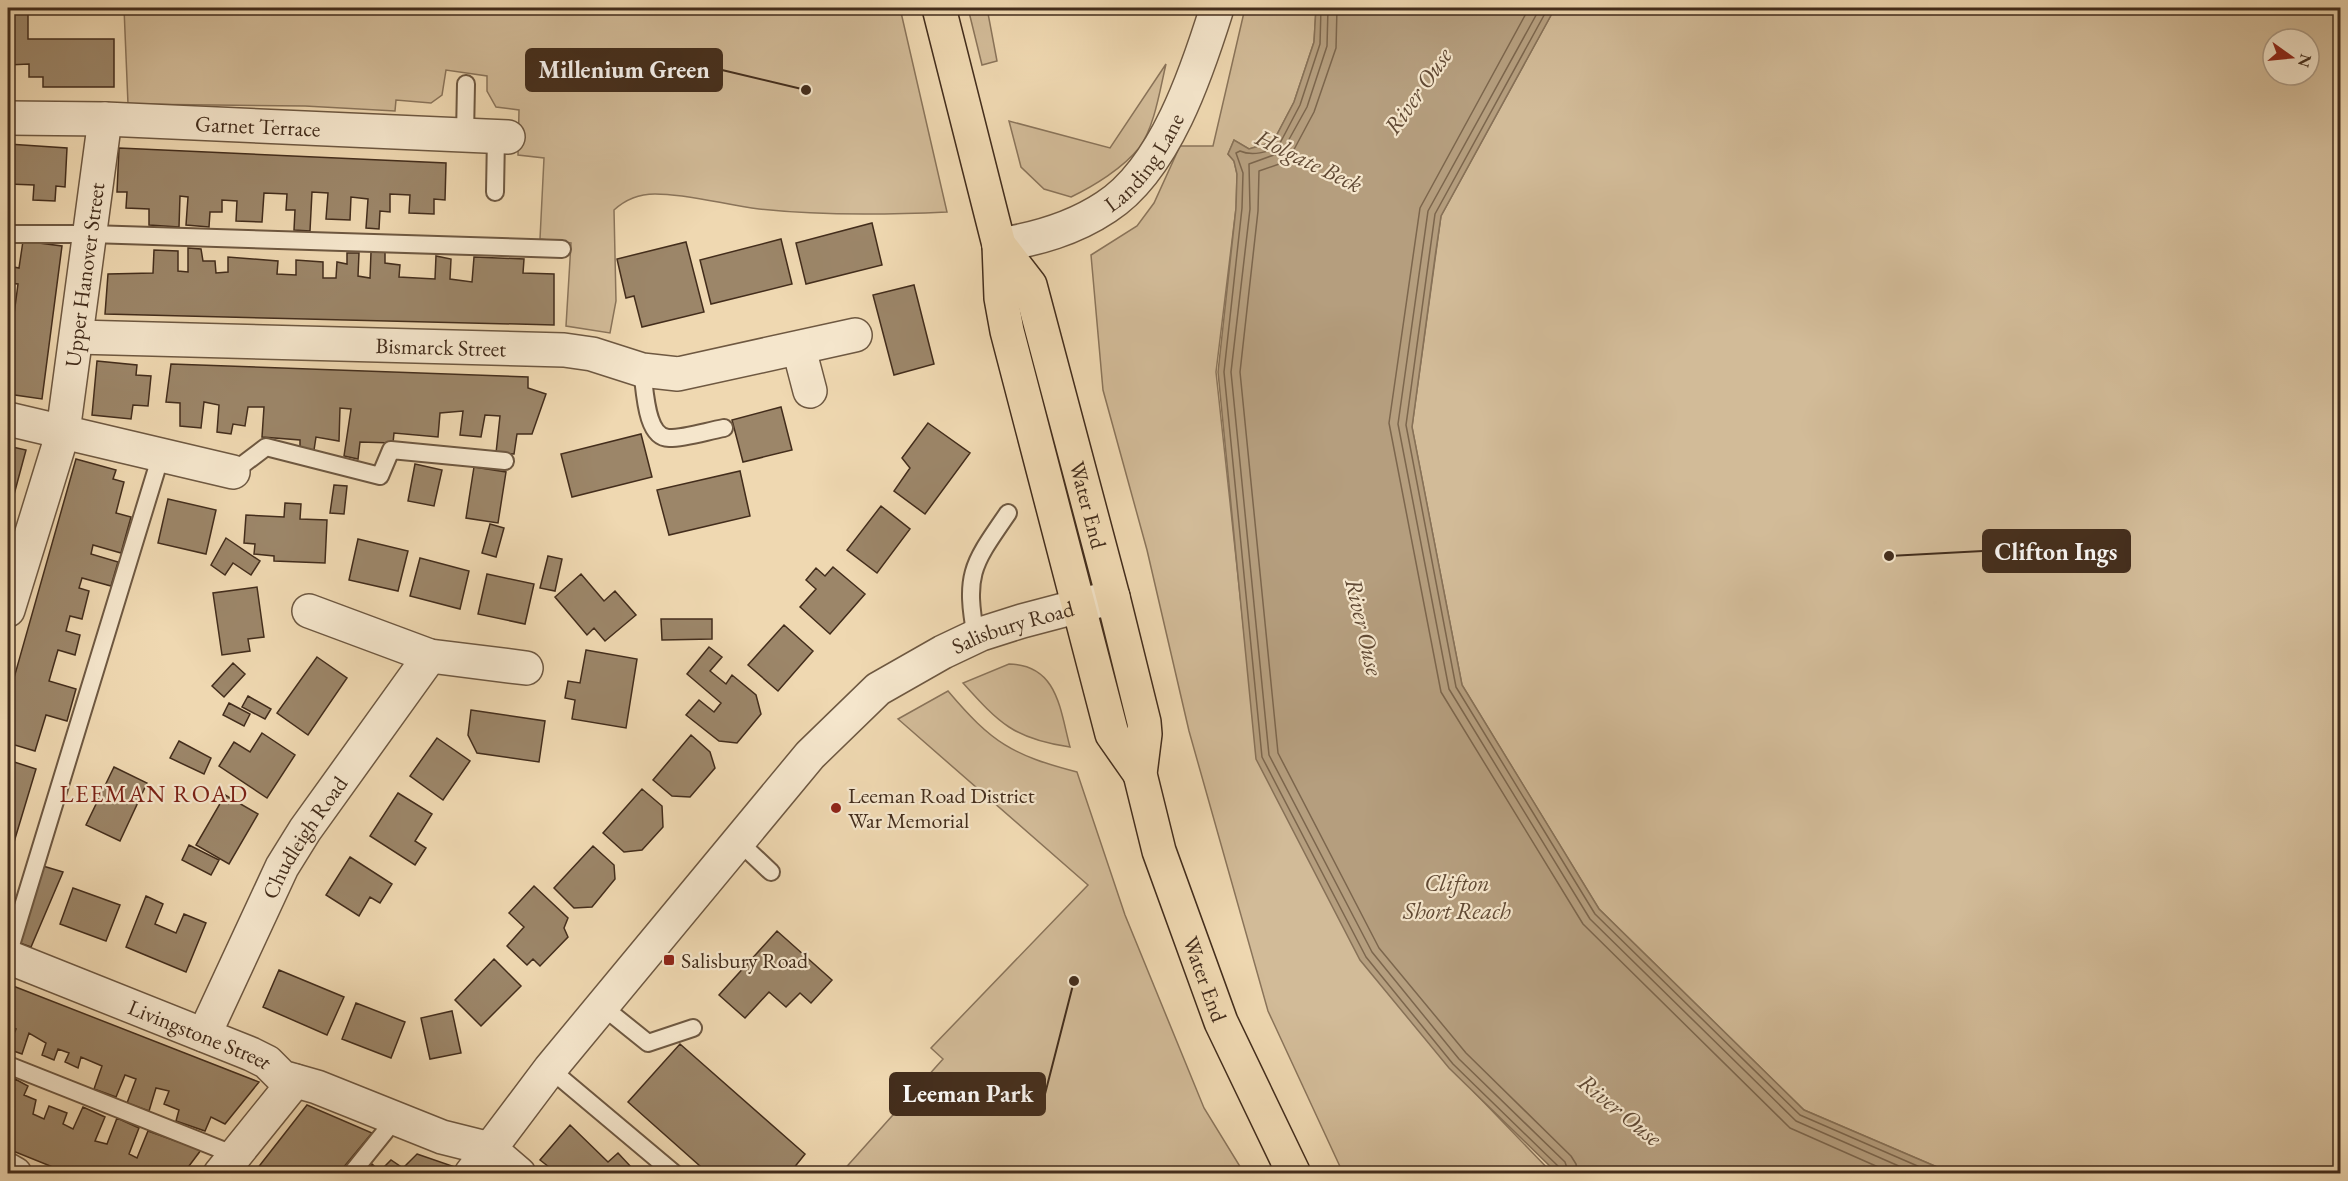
<svg xmlns="http://www.w3.org/2000/svg" width="2348" height="1181" font-family="'EB Garamond',serif">
<rect width="100%" height="100%" fill="#efd8b1"/>
<filter id="stains"><feTurbulence type="fractalNoise" baseFrequency=".00333" numOctaves="4"/><feColorMatrix values="0 0 0 0 .2 0 0 0 0 .09 0 0 0 0 .02 0 0 0 .5 -.17"/></filter>
<radialGradient id="worn" r=".72"><stop offset=".6" stop-color="#630" stop-opacity="0"/><stop offset="1" stop-color="#630" stop-opacity=".3"/></radialGradient>
<path fill="#d2bb98" stroke="#8a745a" stroke-width="1.5" fill-rule="evenodd" d="M124 8H900L947 212C884 215 822 216 759 209 725 205 690 194 655 194 639 194 626 199 614 210L616 301 610 333 566 326 571 243 540 239 544 158 518 155 519 110 496 107 487 91V76L446 70 442 95 431 103 396 100 395 111 305 106 128 104Z
M968 8H987L997 61 982 65Z
M1245 8H1316L1314 42 1294 102 1273 142 1249 149 1234 140 1228 154 1234 161 1237 174 1236 208 1216 372 1258 762 1474 1092 1552 1173H1343L1268 1011 1189 731 1147 550 1103 390 1091 255 1137 226 1154 203 1180 146H1213Z
M1555 8H2340V1173H1951L1804 1110 1599 909 1462 685 1412 427 1441 216ZM2273 39H2309V75H2273Z
M1166 64C1160 89 1155 126 1139 148 1123 168 1094 186 1071 197L1044 189 1021 167 1009 121 1110 148Z
M1009 664C1058 665 1060 710 1070 747 1014 739 999 723 963 683Z
M948 691C992 743 1012 755 1077 772L1125 915 1204 1108 1244 1173H841L943 1059 931 1048 1088 885 898 719Z"/>
<path fill="#b59e7e" stroke="#877157" stroke-width="1.5" d="M1316 8H1555L1441 216 1435 257 1412 427 1462 685 1599 909 1804 1110 1951 1173H1557L1449 1068 1360 960 1256 759 1218 372 1236 208 1237 174 1234 161 1228 154 1234 140 1249 149 1273 142 1294 102 1314 42Z"/>
<g fill="none" stroke-linecap="round" stroke-linejoin="round">
<path stroke="#7c664d" stroke-width="1.5" d="M1321 8 1320 44 1300 105 1279 145C1269 153 1251 156 1240 151L1236 153 1243 173 1242 208 1224 372 1262 757 1366 957 1453 1064 1559 1167 1561 1174
M1328 8 1327 46 1307 107 1282 152 1249 164 1250 209 1231 372 1269 755 1372 952 1459 1059 1565 1162 1569 1174
M1337 8 1336 48 1314 112 1290 157 1282 163 1259 171 1258 211 1240 372 1278 753 1379 948 1466 1053 1571 1156 1576 1164 1578 1174
M1529 8 1420 208 1389 423 1441 692 1583 924 1790 1128 1894 1174
M1540 8 1428 211 1398 424 1449 689 1590 919 1796 1121 1917 1174
M1548 8 1435 214 1406 425 1456 687 1595 914 1800 1115 1936 1174"/>
</g>
<path fill="#9c8669" stroke="#432d1c" stroke-width="1.5" d="M8 8H28V39H114V87H43V77H29V64L8 65Z
M8 144 67 148 65 187 56 186 55 201 33 200 34 185 9 184 8 215Z
M119 148 446 163 445 200 434 199V214L409 213 410 195 390 194V212L380 211 379 229 366 228 368 199 351 197 350 220 326 219 328 193 312 192 310 231 294 230 295 210H286L287 194 264 193 262 222 236 221 237 201 222 200V212H210L209 227 186 225 188 197 180 196 179 227 149 225V209L126 208 127 192H117Z
M872 223 882 265 806 284 796 243Z
M781 239 792 284 711 304 700 260Z
M23 241 62 246 42 399 8 394V360L18 284 8 283V266L19 268Z
M686 242 704 312 642 327 634 296 626 298 617 259Z
M188 248 201 249 203 261H215L216 273 228 272V257L278 261 277 274 296 275V260L323 262V278H336L337 262 347 264V253H359L358 276 370 278 371 252H385V263L400 265 399 277 435 279 436 256 451 259 450 279 472 282 474 257 524 259 523 273 554 274V325L105 314 108 274 153 273 154 250 178 251V271L188 272Z
M914 285 934 364 894 375 873 295Z
M97 361 137 365 136 375 151 376 148 406 133 405 131 419 92 415Z
M171 364 528 377V388L546 394 532 434H517L514 454 496 453 500 416 485 415 481 437 460 435 463 411 440 413 438 437 394 433 393 443 360 442 358 459 344 456 351 409 340 408 339 441 316 437 314 450 300 449V440L262 437 264 407H248L245 426 233 424 231 434 217 432 219 405 204 402 201 428 180 426V403L166 402Z
M781 407 792 450 743 462 732 420Z
M928 423 970 453 925 514 894 491 910 468 902 458Z
M641 434 652 477 572 497 561 454Z
M8 446 26 450 8 517Z
M76 459 116 470 113 479 124 482 116 513 131 517 121 553 93 545 91 554 118 562 111 586 82 578 79 588 89 591 82 619 70 616 66 631 80 635 75 655 58 650 49 681 76 689 67 721 46 715 35 751 8 743V699Z
M415 464 442 470 434 506 408 501Z
M474 467 506 472 498 523 466 518Z
M740 471 750 516 669 535 657 490Z
M334 485 347 486 344 514 330 513Z
M168 499 216 510 206 554 158 543Z
M285 503 301 504 300 519 327 520 325 563 274 561V556L254 554 255 544 244 543 246 515 284 517Z
M881 506 910 529 877 573 847 550Z
M490 524 504 528 496 557 482 553Z
M226 538 260 561 251 575 233 563 225 575 211 565Z
M358 539 408 551 398 591 349 580Z
M548 556 562 559 555 591 540 588Z
M420 558 469 571 460 609 410 596Z
M833 567 865 594 830 634 800 607 816 589 806 580 816 568 825 576Z
M487 574 534 584 525 624 478 614Z
M581 574 604 601 615 591 636 615 605 641 594 628 587 635 555 597Z
M257 587 264 637 248 639 250 651 222 655 213 593Z
M661 619H712V639L662 640Z
M784 625 813 651 778 691 748 665Z
M709 647 722 657 710 671 726 684 732 675 756 695 761 714 737 743 719 741 686 715 699 700 714 712 721 703 687 674Z
M586 650 637 659 626 728 572 719 575 700 565 698 568 681 580 683Z
M317 657 347 678 308 735 277 713Z
M233 663 245 674 224 697 212 686Z
M248 696 271 709 265 719 242 707Z
M229 703 250 714 244 726 223 715Z
M471 710 545 721 539 762 477 753 468 735Z
M262 733 295 755 267 798 219 766 234 742 250 752Z
M691 735 710 752 715 768 690 797 672 796 653 780Z
M437 738 470 761 443 800 410 776Z
M179 741 211 758 204 774 170 758Z
M8 760 36 769 8 862Z
M114 767 147 783 120 841 86 825Z
M642 789 662 806 663 827 642 850 624 852 603 833Z
M398 793 432 814 415 841 426 848 415 865 370 836Z
M225 795 258 814 229 864 196 845Z
M189 845 219 860 211 875 182 860Z
M593 846 614 865 615 879 592 907 574 908 554 888Z
M350 857 392 884 380 903 370 897 359 916 326 895Z
M43 866 63 872 31 947 17 942Z
M534 886 568 918 564 928 568 937 540 966 533 959 527 965 507 946 524 927 509 913Z
M73 888 120 905 106 941 60 924Z
M146 896 163 904 155 924 176 933 184 914 206 923 186 972 126 947Z
M777 931 832 980 811 1003 800 993 786 1007 769 992 745 1018 719 995Z
M494 959 521 986 481 1026 455 1000Z
M279 970 344 997 327 1035 263 1007Z
M8 984 259 1082 225 1124 211 1117 205 1131 176 1121 179 1110 164 1104 169 1091 156 1088 149 1111 127 1103 136 1079 125 1075 116 1097 94 1089 102 1066 81 1057 78 1068 65 1062 69 1053 58 1049 54 1060 42 1055 46 1043 29 1033 22 1054 8 1049 16 1029 9 1026 8 1030Z
M356 1003 405 1022 391 1058 342 1039Z
M452 1011 461 1053 430 1059 421 1018Z
M680 1044 805 1154 789 1174H709L628 1102Z
M15 1079 28 1086 24 1095 36 1100 33 1114 44 1119 49 1106 67 1113 63 1124 73 1129 83 1107 105 1117 95 1141 107 1144 117 1118 139 1128 129 1154 137 1158 148 1131 201 1150 183 1174H70L8 1149V1099Z
M307 1105 372 1133 338 1174H316L309 1168 306 1171 309 1174H253Z
M570 1125 608 1162 618 1153 633 1169 630 1174H558L540 1160Z
M417 1154 455 1167 449 1174H363L372 1164 380 1171 391 1160 403 1168Z"/>
<g fill="none" stroke-linecap="round" stroke-linejoin="round">
<g stroke="#6e5841" stroke-width="20">
<path id="service" d="M465 135 466 84
M495 192 496 136
M8 234H90L562 249
M642 370C645 387 645 438 669 438 687 438 707 431 724 428
M233 472 266 447 380 476 391 450 505 461
M976 637C964 573 973 564 1008 513
M738 841 771 872
M8 955 161 455
M602 1006 648 1043 693 1028
M8 1065 235 1155
M550 1069 675 1174
M351 1174 396 1118"/>
</g>
<g stroke="#6e5841" stroke-width="36">
<g id="minor">
<path id="s1" d="M8 118 105 119 508 137"/>
<path id="s2" d="M999 245C1037 239 1073 229 1106 207 1165 169 1197 72 1217 8"/>
<path id="s3" d="M77 337 564 350 592 354 642 370 678 374 855 335"/>
<path d="M799 349 810 391"/>
<path d="M8 419 233 472"/>
<path id="s4" d="M8 610 63 432 105 119"/>
<path d="M309 611 430 656 526 668"/>
<path id="s5" d="M204 1035 282 867 305 830 430 656"/>
<path d="M490 1149 519 1174"/>
<path d="M8 1170 15 1174"/>
<path d="M220 1174 295 1081"/>
</g>
</g>
<g stroke="#6e5841" stroke-width="36">
<g id="tertiary">
<path id="s6" d="M8 957 251 1054 267 1062 282 1077 317 1087 442 1137 490 1149"/>
<path id="s7" d="M471 1174 550 1069 810 755 878 689 943 652 981 634 1022 621 1113 597"/>
</g>
</g>
<g stroke="#432d1c" stroke-width="36">
<g id="primary">
<path d="M939 8 999 245 1001 298 1007 331 1112 734 1140 774"/>
<path id="s8" d="M999 245 1030 285 1113 597 1144 722 1145 734 1140 774 1159 851 1221 1022 1294 1174"/>
</g>
</g>
<use href="#service" stroke="#f5e6cc" stroke-width="16"/>
<use href="#minor" stroke="#f5e6cc" stroke-width="33"/>
<use href="#tertiary" stroke="#f5e6cc" stroke-width="33"/>
<use href="#primary" stroke="#efd8b1" stroke-width="33"/>
</g>
<g fill="#8f2418" stroke="#f5e6cc" stroke-width="2">
<circle cx="836" cy="808" r="6"/>
<rect x="663" y="954" width="12" height="12" rx="3"/>
</g>
<g text-anchor="middle" stroke-width="4.5" stroke-linejoin="round" paint-order="stroke">
<g font-size="22" fill="#432d1c" stroke="#f5e6cc">
<text dy="8" stroke="none"><textPath href="#s1" startOffset="250">Garnet Terrace</textPath></text>
<text dy="8" stroke="none"><textPath href="#s2" startOffset="174">Landing Lane</textPath></text>
<text dy="8" stroke="none"><textPath href="#s4" startOffset="345">Upper Hanover Street</textPath></text>
<text dy="8" stroke="none"><textPath href="#s3" startOffset="364">Bismarck Street</textPath></text>
<text dy="8" stroke="none"><textPath href="#s8" startOffset="278">Water End</textPath></text>
<text dy="8" stroke="none"><textPath href="#s7" startOffset="783">Salisbury Road</textPath></text>
<text dy="8" stroke="none"><textPath href="#s5" startOffset="222">Chudleigh Road</textPath></text>
<text dy="8" stroke="none"><textPath href="#s8" startOffset="770">Water End</textPath></text>
<text dy="8" stroke="none"><textPath href="#s6" startOffset="207">Livingstone Street</textPath></text>
</g>
<g font-size="22" fill="#432d1c" stroke="#f5e6cc" text-anchor="start">
<text x="848" y="803">Leeman Road District<tspan x="848" dy="25">War Memorial</tspan></text>
<text x="681" y="968">Salisbury Road</text>
</g>
<g font-size="24" font-style="italic" fill="#604934" stroke="#f5e6cc">
<text transform="translate(1418 91) rotate(-55)" y="8">River Ouse</text>
<text transform="translate(1309 161) rotate(26)" y="8">Holgate Beck</text>
<text transform="translate(1364 627) rotate(77)" y="8">River Ouse</text>
<text x="1457" y="891">Clifton<tspan x="1457" dy="28">Short Reach</tspan></text>
<text transform="translate(1620 1110) rotate(39)" y="8">River Ouse</text>
</g>
<g font-size="24" letter-spacing="1.5" fill="#7a1f14" stroke="#f5e6cc">
<text x="154" y="802">LEEMAN ROAD</text>
</g>
</g>
<path fill="none" stroke="#432d1c" stroke-width="2" d="M806 90L722 70M1889 556L1983 551M1074 981L1045 1094"/>
<g fill="#432d1c" stroke="#f5e6cc" stroke-width="2">
<circle cx="806" cy="90" r="6"/>
<circle cx="1889" cy="556" r="6"/>
<circle cx="1074" cy="981" r="6"/>
</g>
<g fill="#432d1c" stroke="#432d1c" stroke-width="2">
<rect x="526" y="49" width="196" height="42" rx="6"/>
<rect x="1983" y="530" width="147" height="42" rx="6"/>
<rect x="890" y="1073" width="155" height="42" rx="6"/>
</g>
<g font-size="24" text-anchor="middle" font-weight="bold" fill="#fff">
<text x="624" y="78">Millenium Green</text>
<text x="2056" y="560">Clifton Ings</text>
<text x="968" y="1102">Leeman Park</text>
</g>
<rect width="2348" height="1181" fill="none" stroke="#efd8b1" stroke-width="30"/>
<rect x="9" y="9" width="2330" height="1163" fill="none" stroke="#432d1c" stroke-width="3"/>
<rect x="15" y="15" width="2318" height="1151" fill="none" stroke="#432d1c" stroke-width="1.5"/>
<g transform="translate(2291 57) rotate(105)"><circle r="28" fill="#f5e6cc" stroke="#ae9c86" stroke-width="1.5"/>
<path d="M0-4.5L10 22L0 15L-10 22Z" fill="#8f2418"/>
<text y="-9" font-size="16" font-weight="bold" text-anchor="middle" fill="#432d1c">N</text>
</g>
<rect width="100%" height="100%" filter="url(#stains)"/>
<rect width="100%" height="100%" fill="url(#worn)"/>
</svg>
